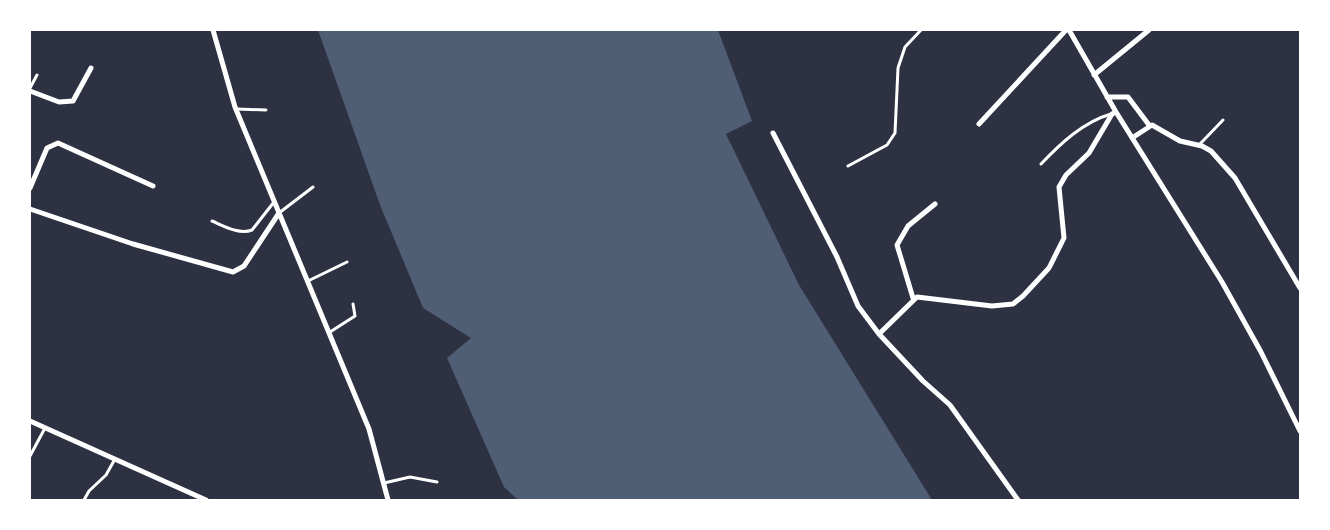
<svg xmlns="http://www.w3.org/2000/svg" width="1330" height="530" font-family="'Fira Sans Condensed',sans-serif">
<rect width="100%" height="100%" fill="#2d3142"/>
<path fill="#4f5d75" d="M318 30H718L752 121 726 134 799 285 932 500H518L504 487 447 358 471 338 423 308 380 205Z"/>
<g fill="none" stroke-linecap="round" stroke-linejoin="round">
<path stroke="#fff" stroke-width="3" d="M30 88 37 75
M237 109 266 110
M1199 145 1223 120
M1041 164C1060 144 1083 122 1111 114
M848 166 887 145 895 133 898 68 905 47 921 30
M279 213 313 187
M212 221C224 226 239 235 252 230L274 202
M308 281 347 262
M330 332 355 316 353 304
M30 456 45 428
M384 483 410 477 437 482
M84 500 89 491 106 475 115 459"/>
<path stroke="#fff" stroke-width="5" d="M213 30 235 107 369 429 388 500
M1069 30 1116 112 1222 282 1261 352 1300 431
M1094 75 1149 30
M30 91 59 102 73 101 91 68
M1107 97H1128L1149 125
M979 124 1066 30
M773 133 837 257 858 306 879 334 923 381 950 405 1018 500
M1132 138 1152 125 1180 141 1202 146 1211 151 1235 178 1300 288
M30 188 47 148 58 143 153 186
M30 209 133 244 233 272 244 266 279 213
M913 298 897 245 908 226 935 204
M879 334 917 297 992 306 1013 304 1023 296 1049 268 1064 238 1059 187 1066 175 1089 153 1112 114 1116 112
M30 421 206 500"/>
</g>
<rect width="1330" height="530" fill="none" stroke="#ffffff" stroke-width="62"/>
</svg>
